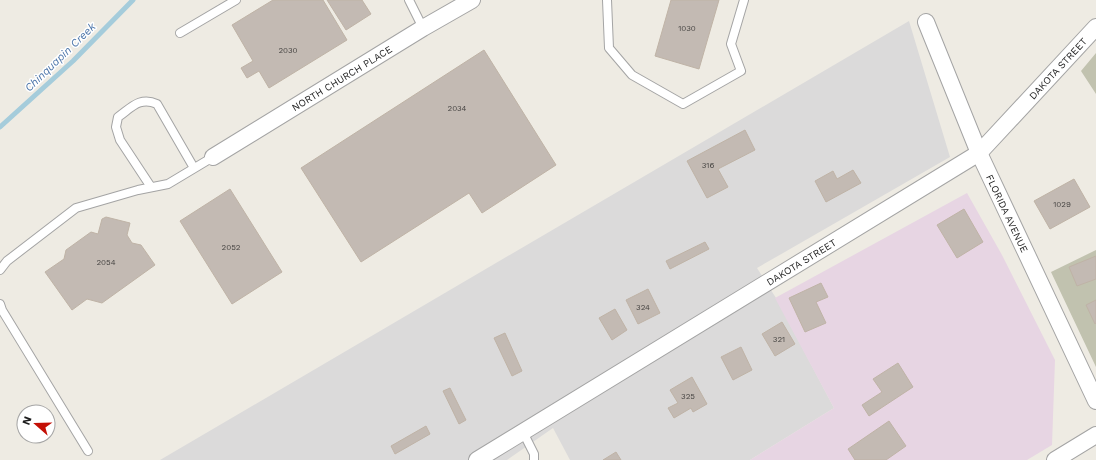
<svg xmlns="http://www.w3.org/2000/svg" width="1096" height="460" font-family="'Work Sans',sans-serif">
<rect width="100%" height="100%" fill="#eeebe3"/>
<path fill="#dbdada" d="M909 21 950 157 757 268 776 298 834 408 750 460H570L553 428 507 460H160Z"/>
<path fill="#e7d5e3" d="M967 193 1002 255 1055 360 1052 445 1027 460H750L834 408 775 298Z"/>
<path fill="#c1c2af" d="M1096 53V94L1081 71Z
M1096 250V367L1051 272Z"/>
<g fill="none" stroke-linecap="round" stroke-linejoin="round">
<path stroke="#a5ccdb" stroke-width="5" d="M0 127 73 61 133 0"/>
</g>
<path fill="#c3bab3" stroke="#bfb3a6" d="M273 0H323L347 40 269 88 259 71 247 78 241 68 253 61 232 25Z
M327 0H362L371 14 346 30Z
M671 0H719L699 69 655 56Z
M484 50 556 165 482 213 469 193 361 262 301 168Z
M745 130 755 150 718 169 728 187 707 198 687 161Z
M853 170 861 183 826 202 815 181 833 171 837 179Z
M1074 179 1090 207 1050 229 1034 201Z
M230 189 282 272 232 304 180 221Z
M964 209 983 242 957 258 937 225Z
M106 217 130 223 127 235 132 243 141 245 155 265 102 303 87 299 72 310 45 272 64 259 66 250 91 232 98 234 102 219Z
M705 242 709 249 670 269 666 261Z
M1096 256V279L1077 286 1069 267Z
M821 283 828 297 816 302 826 323 805 332 789 298Z
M648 289 660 313 638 324 626 300Z
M1096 300V323L1095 324 1086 305Z
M615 309 627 330 612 340 599 318Z
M782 322 795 344 775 356 762 334Z
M505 333 522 371 512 376 494 338Z
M741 347 752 370 733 380 721 357Z
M898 363 913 387 869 416 862 405 882 392 873 379Z
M692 377 707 404 693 412 691 408 674 418 668 408 678 403 670 390Z
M450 388 466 420 459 424 443 391Z
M889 421 906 446 886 460H855L848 449Z
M426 426 430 434 395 454 391 446Z
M616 452 621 460H603Z"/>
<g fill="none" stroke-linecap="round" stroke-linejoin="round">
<g stroke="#a4a4a4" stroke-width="10">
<path id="lane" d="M409 0 423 28
M607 0 609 48 632 75 683 104 741 71 731 44 744 0
M180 33 236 0
M151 187 120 140 116 127 118 117C131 108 140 96 157 104L194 168
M0 270 7 261 76 208 138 190 168 184 213 157
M0 304 2 310 88 451
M523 432 534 454V460"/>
</g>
<g stroke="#a4a4a4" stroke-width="18">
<g id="street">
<path id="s1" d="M926 22 979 153 1096 401"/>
<path id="s2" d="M213 157 423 28 472 0"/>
<path id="s3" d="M477 460 979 153 1096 27"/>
<path d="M1055 460 1096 435"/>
</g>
</g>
<use href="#lane" stroke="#fff" stroke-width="8"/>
<use href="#street" stroke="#fff" stroke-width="16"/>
</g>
<g text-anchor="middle" stroke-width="3" stroke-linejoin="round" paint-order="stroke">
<g font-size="8" fill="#464442">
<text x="687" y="31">1030</text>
<text x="288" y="53">2030</text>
<text x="457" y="111">2034</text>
<text x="708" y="168">316</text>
<text x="1062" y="207">1029</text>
<text x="231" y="250">2052</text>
<text x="106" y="265">2054</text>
<text x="643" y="310">324</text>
<text x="779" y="342">321</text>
<text x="688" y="399">325</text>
</g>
<g font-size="10" fill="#1d1d1d" stroke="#fff">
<text dy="4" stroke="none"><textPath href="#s3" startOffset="704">DAKOTA STREET</textPath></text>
<text dy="4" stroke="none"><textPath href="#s2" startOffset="151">NORTH CHURCH PLACE</textPath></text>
<text dy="4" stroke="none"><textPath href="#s1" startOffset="208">FLORIDA AVENUE</textPath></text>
<text dy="4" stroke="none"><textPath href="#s3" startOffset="380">DAKOTA STREET</textPath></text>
</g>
<g font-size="11" font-style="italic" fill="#4d76aa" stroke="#fff">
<text transform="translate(60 57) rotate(-44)" y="4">Chinquapin Creek</text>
</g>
</g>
<g transform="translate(36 424) rotate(290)"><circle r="19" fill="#ffffff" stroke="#a5a5a5"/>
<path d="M0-3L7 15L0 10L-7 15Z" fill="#c41006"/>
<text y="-6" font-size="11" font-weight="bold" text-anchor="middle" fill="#1d1d1d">N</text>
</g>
</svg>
